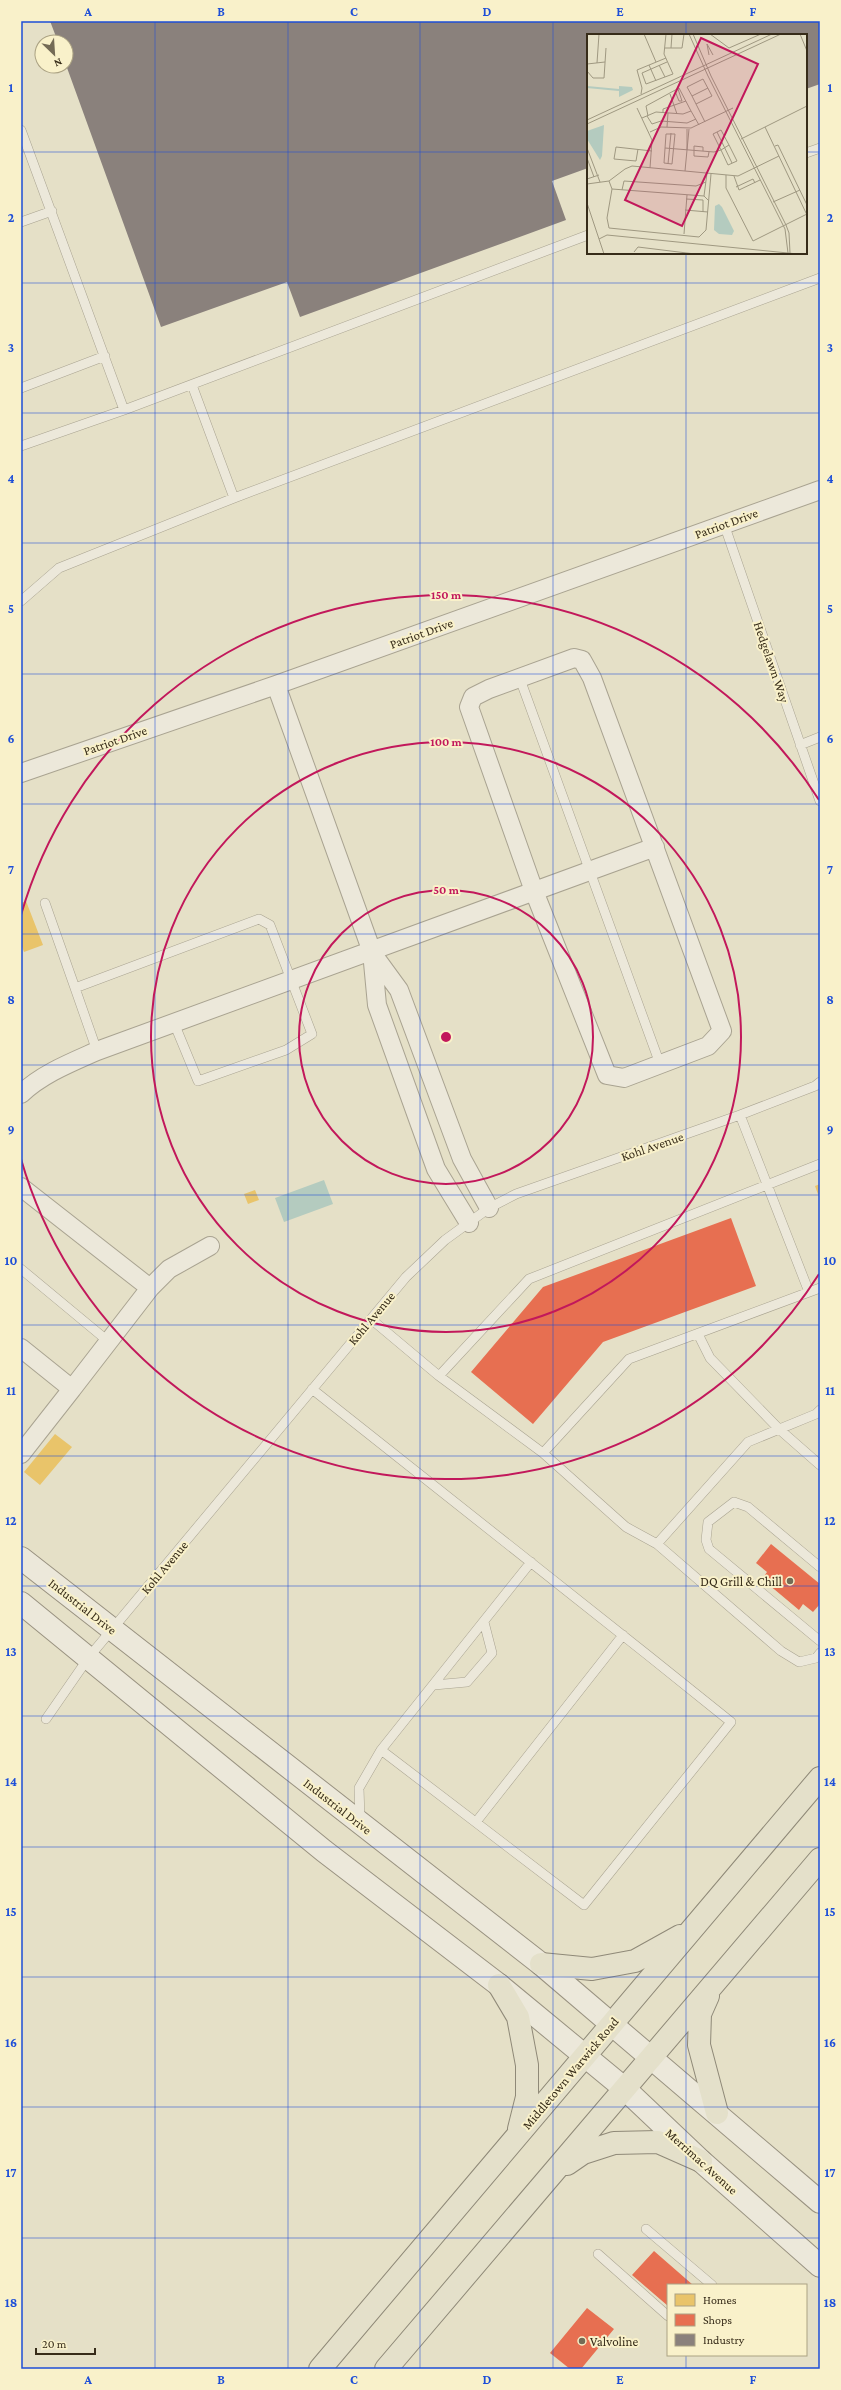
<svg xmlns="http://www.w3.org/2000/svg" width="841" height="2390" font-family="'Crimson Pro',serif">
<rect width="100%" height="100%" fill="#e5e0c7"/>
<path fill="#b4cbbf" d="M324 1180 333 1204 284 1222 275 1198Z"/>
<path fill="#e9c46a" d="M26 901 43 945 24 952 21 944V903Z
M820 1184V1200L815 1186Z
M255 1190 259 1200 248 1204 244 1194Z
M55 1434 72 1447 40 1485 24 1472Z"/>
<path fill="#e76f51" d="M731 1218 756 1286 603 1342 533 1424 471 1372 543 1287Z
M771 1544 820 1584V1604L813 1612 803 1604 799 1610 762 1579 767 1572 756 1563Z
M654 2251 693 2285H668V2306L632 2275Z
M587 2308 614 2329 581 2369H570L550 2353Z"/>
<path fill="#8a817c" d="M50 21H820V84L806 89V35H588V168L552 181 566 220 300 317 287 282 161 327 66 65V42H58Z"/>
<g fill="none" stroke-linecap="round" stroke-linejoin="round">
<g stroke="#a9a391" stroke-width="10">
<path id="lane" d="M21 130 124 410
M806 153 820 148
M21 222 52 211
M192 385 234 498
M21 388 105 356
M21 446 124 410 588 235
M724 524 820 801
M21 601 59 568 234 498 820 278
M520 679 660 1064
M800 745 820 737
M45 903 75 988
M97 1051 75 988 259 919 270 925 312 1034 286 1050 198 1081 174 1023
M740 1115 809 1292
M21 1269 109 1342
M371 1319 439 1376 543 1453 629 1359 820 1288
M698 1334 710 1358 779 1429 820 1465
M439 1376 529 1279 820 1164
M312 1389C452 1499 592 1610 731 1722L584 1905 381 1750 531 1562
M543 1453 626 1527 657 1544 781 1651 799 1662 816 1658 820 1653
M657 1544 748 1442 816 1414 820 1410
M820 1567 748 1507 734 1502 708 1522 706 1540 709 1549 820 1641
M434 1685 467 1682 492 1653 484 1622
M46 1719 89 1657 406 1277 445 1240 489 1208 516 1194 740 1115 815 1086 820 1082
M360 1819 359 1788 381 1750
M476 1822 623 1635
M646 2229 712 2285
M598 2254 668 2316"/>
</g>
<g stroke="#a9a391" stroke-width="20">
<path id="street" d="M574 658 582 660 592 678 722 1031 708 1046 624 1078 607 1075 534 891 469 707 473 697 489 689Z
M276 685 372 952 377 1005 436 1169 469 1223
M21 773 276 685 820 490
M372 953 399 990 462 1159 489 1208
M21 1094C42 1074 70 1063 97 1051L655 847
M21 1187 150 1288 72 1389 21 1348
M150 1288 169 1269 210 1246
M21 1454 72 1389"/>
</g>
<g stroke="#999281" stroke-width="24">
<path id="secondary" d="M21 1558 541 1964 820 2202
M21 1603 324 1851 499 1985 625 2089 701 2161 820 2266"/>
</g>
<g stroke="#8f8978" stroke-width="24">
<path id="primary" d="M541 1964 592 1969 635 1961 680 1936
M499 1985 518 2017 527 2065V2097L519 2129
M708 1996 700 2014 699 2045 717 2113
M567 2164 583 2153 614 2143 658 2142 701 2161
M320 2369 820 1778
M386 2369 820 1859"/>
</g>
<use href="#lane" stroke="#ece8da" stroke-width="9"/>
<use href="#street" stroke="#ece8da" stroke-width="18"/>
<use href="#secondary" stroke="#ece8da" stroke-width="22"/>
<use href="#primary" stroke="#e4e0ca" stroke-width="22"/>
</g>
<path fill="none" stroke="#1d4ed8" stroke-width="1" stroke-opacity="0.55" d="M155 21V2369M288 21V2369M420 21V2369M553 21V2369M686 21V35M21 152H588M806 152H820M686 253V2285M21 283H820M21 413H820M21 543H820M21 674H820M21 804H820M21 934H820M21 1065H820M21 1195H820M21 1325H820M21 1456H820M21 1586H820M21 1716H820M21 1847H820M21 1977H820M21 2107H820M21 2238H820M686 2355V2369"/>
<g fill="none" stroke="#c2185b" stroke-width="2">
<circle cx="446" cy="1037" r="147"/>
<circle cx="446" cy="1037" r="295"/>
<path d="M819 1274A442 442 0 0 1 21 1159M21 915A442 442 0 0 1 819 800"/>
</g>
<g fill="#746b56" stroke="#f9f1ca" stroke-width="1.5">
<circle cx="790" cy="1581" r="4"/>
<circle cx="582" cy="2341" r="4"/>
</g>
<g text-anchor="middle" stroke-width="4" stroke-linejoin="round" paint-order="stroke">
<g font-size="13" fill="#372c19" stroke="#f9f1ca">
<text transform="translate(726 523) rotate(-20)" y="5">Patriot Drive</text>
<text transform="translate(421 633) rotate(-20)" y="5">Patriot Drive</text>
<text transform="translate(772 662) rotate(71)" y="5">Hedgelawn Way</text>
<text transform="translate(115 740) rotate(-19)" y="5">Patriot Drive</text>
<text transform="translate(652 1146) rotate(-19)" y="5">Kohl Avenue</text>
<text transform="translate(371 1318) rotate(-50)" y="5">Kohl Avenue</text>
<text transform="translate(164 1567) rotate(-50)" y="5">Kohl Avenue</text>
<text transform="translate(83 1606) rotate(38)" y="5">Industrial Drive</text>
<text transform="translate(338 1806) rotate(38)" y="5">Industrial Drive</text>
<text transform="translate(570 2073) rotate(-50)" y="5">Middletown Warwick Road</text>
<text transform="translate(702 2161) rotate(42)" y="5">Merrimac Avenue</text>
</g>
<g font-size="13" fill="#372c19" stroke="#f9f1ca" text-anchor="end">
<text x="782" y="1586">DQ Grill &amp; Chill</text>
<text x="590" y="2346" text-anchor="start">Valvoline</text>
</g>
</g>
<g transform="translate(587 34)">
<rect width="220" height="220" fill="#e5e0c7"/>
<path d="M32 52 45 53 46 56 32 63ZM17 91 15 122 13 126 0 105V97ZM132 170 135 173 147 197 145 201 132 200 127 196 128 172Z" fill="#b4cbbf"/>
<path fill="none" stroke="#b4cbbf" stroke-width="2" d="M0 53 32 56"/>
<path fill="none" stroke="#9f9881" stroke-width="1" d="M57 0 69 28M79 0 77 20 86 40 59 50 55 39 80 28M102 0 121 42 198 195 201 219M106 0 124 42 199 191 202 199 203 219M123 0 142 14 174 0M213 0 220 17M78 14H95L97 0M84 14 85 0M122 21 120 10 126 21M10 29 12 0M0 30 18 28M62 31 69 47M72 31 78 43M0 37 6 44H17L19 14M88 57 92 67H95L91 55M54 60 55 54 50 36 79 24M83 60 90 80M105 62 121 54M109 70 125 62 116 45 100 53 105 62 118 88M50 74 65 106 63 134M76 79V75L99 67M60 82 65 90 74 87 100 89 109 85M61 82 59 72 92 54 104 77M55 84 69 78 96 80 104 77 112 91M0 86 185 0M0 90 194 0M80 93 81 79M178 93 220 181M63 98 74 93 104 94 146 74M130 98 145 129M79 100H88L85 130 77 129ZM154 105 220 72M188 112 191 111 220 171M0 114 13 148M78 114 127 118 134 116 142 111 134 96 126 100 134 116 141 131 150 127 142 111M51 115 49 127 27 125 29 113 65 117M100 116V95M116 117V113L107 112V122L121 123 122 118M0 124 7 143M81 130 84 99M98 137 102 95M139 141V154L166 207 220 180M147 142 152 156 173 146M0 145 12 141M22 147 25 155 20 184 22 194 112 203 119 196 124 140M0 150 22 147 38 135 45 132 151 142 192 122M149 153 166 145 168 149M25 155 117 162 122 167M35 156 37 147 109 152 119 148M117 162 120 139M99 165 116 166V178M186 168 213 156M0 169 17 220M98 176 121 178M97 200 100 161M12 205 20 201 211 220M47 218 51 213 108 220"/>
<path fill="#c2185b" fill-opacity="0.15" stroke="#c2185b" stroke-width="2" d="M114 4 171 30 95 192 38 166Z"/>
<rect width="220" height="220" fill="none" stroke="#372c19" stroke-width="2"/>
</g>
<circle cx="446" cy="1037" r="6" fill="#c2185b" stroke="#f9f1ca" stroke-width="2"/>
<g font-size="12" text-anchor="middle" font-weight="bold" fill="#c2185b" stroke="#f9f1ca" stroke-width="4" stroke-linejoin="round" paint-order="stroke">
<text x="446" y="599">150 m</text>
<text x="446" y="746">100 m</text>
<text x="446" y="894">50 m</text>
</g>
<rect width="841" height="2390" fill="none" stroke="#f9f1ca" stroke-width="44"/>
<rect x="667" y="2284" width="140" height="72" fill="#f9f1ca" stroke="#aba283"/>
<rect x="675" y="2294" width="20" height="12" fill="#e9c46a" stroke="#aba283"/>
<text x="703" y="2304" font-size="12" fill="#372c19">Homes</text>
<rect x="675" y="2314" width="20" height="12" fill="#e76f51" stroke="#aba283"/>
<text x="703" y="2324" font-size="12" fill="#372c19">Shops</text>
<rect x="675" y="2334" width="20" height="12" fill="#8a817c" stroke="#aba283"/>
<text x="703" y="2344" font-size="12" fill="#372c19">Industry</text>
<g transform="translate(54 54) rotate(155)"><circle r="19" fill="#f9f1ca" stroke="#aba283"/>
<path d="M0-3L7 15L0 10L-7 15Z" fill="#746b56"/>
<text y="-6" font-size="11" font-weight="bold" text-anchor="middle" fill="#372c19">N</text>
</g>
<path d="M36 2348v6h59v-6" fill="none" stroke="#372c19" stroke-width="2"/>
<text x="42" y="2348" font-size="12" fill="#372c19" stroke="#f9f1ca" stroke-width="3" paint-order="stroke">20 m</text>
<rect x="22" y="22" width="797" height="2346" fill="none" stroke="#1d4ed8" stroke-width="1.5"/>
<g font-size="13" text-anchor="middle" font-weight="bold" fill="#1d4ed8">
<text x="88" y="16">A</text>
<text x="221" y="16">B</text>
<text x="354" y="16">C</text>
<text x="487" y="16">D</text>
<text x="620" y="16">E</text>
<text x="753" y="16">F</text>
<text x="11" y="92">1</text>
<text x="830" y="92">1</text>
<text x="11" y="222">2</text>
<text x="830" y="222">2</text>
<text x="11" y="352">3</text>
<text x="830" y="352">3</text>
<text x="11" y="483">4</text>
<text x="830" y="483">4</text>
<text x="11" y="613">5</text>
<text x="830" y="613">5</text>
<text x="11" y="743">6</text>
<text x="830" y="743">6</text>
<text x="11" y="874">7</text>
<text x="830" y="874">7</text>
<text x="11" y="1004">8</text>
<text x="830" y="1004">8</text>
<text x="11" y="1134">9</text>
<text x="830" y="1134">9</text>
<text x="11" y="1265">10</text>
<text x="830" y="1265">10</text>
<text x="11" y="1395">11</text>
<text x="830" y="1395">11</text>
<text x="11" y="1525">12</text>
<text x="830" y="1525">12</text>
<text x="11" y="1656">13</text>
<text x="830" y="1656">13</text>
<text x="11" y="1786">14</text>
<text x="830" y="1786">14</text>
<text x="11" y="1916">15</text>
<text x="830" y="1916">15</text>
<text x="11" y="2047">16</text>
<text x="830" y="2047">16</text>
<text x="11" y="2177">17</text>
<text x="830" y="2177">17</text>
<text x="11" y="2307">18</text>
<text x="830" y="2307">18</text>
<text x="88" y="2384">A</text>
<text x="221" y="2384">B</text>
<text x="354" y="2384">C</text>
<text x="487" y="2384">D</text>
<text x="620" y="2384">E</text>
<text x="753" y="2384">F</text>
</g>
</svg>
